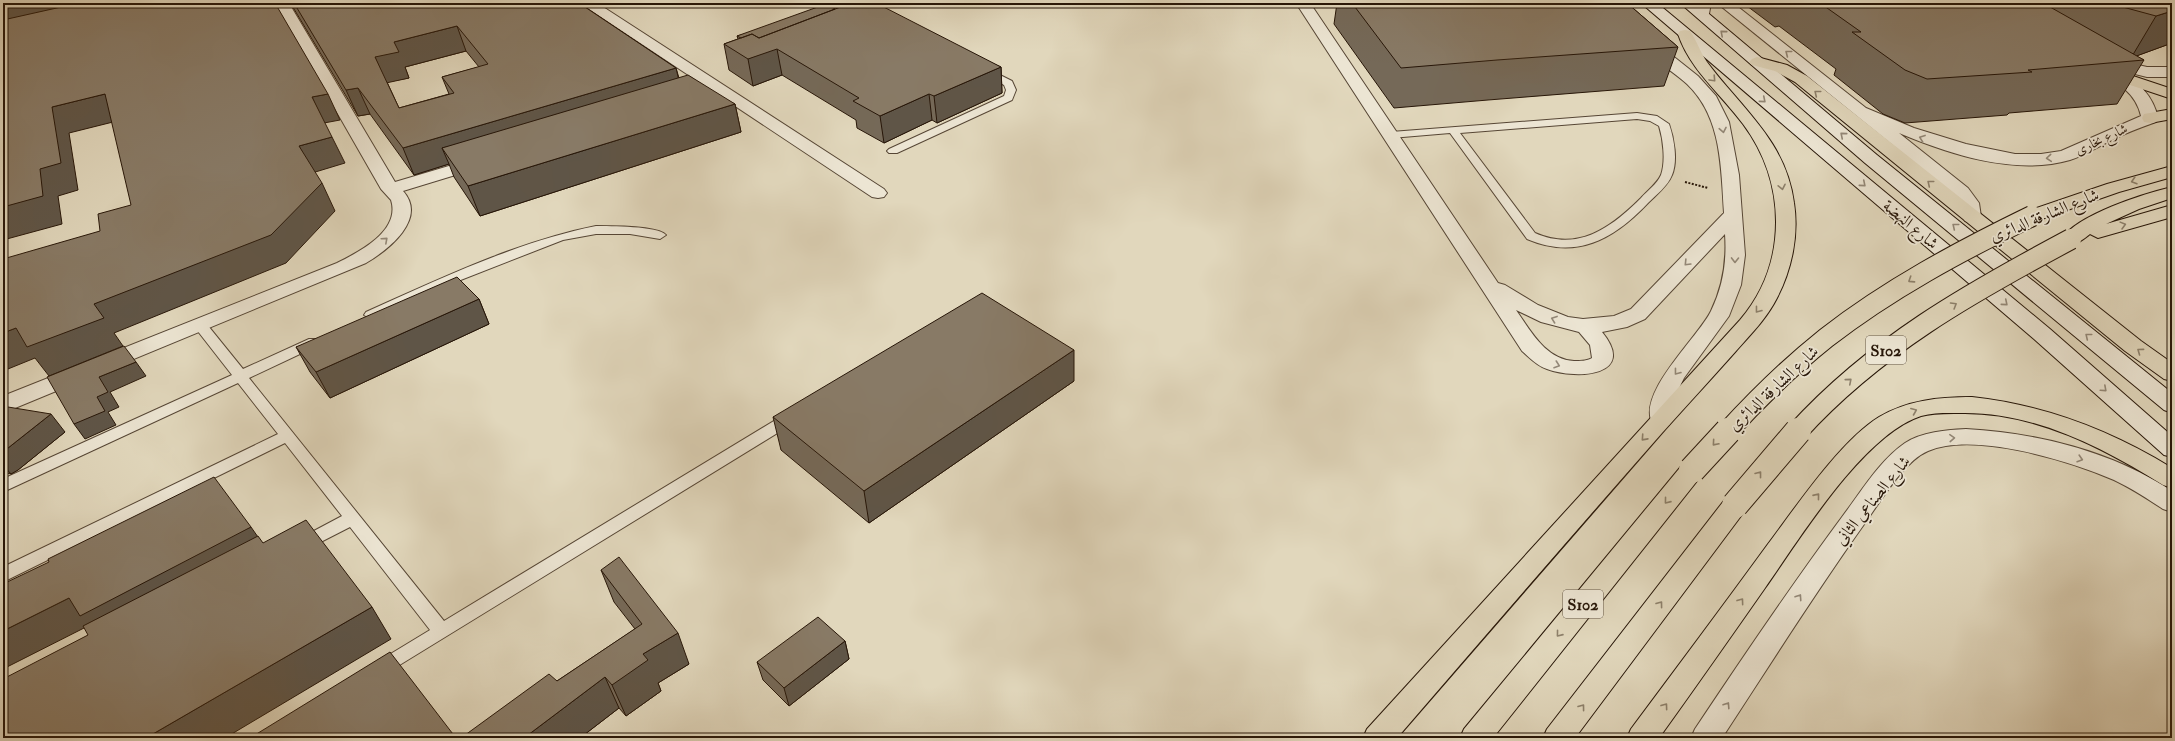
<svg xmlns="http://www.w3.org/2000/svg" width="2175" height="741" font-family="'IM FELL Double Pica',Amiri,serif">
<rect width="100%" height="100%" fill="#e1d7bc"/>
<filter id="stains"><feTurbulence type="fractalNoise" baseFrequency=".005" numOctaves="4"/><feColorMatrix values="0 0 0 0 .2 0 0 0 0 .09 0 0 0 0 .02 0 0 0 .5 -.17"/></filter>
<radialGradient id="worn" r=".72"><stop offset=".6" stop-color="#630" stop-opacity="0"/><stop offset="1" stop-color="#630" stop-opacity=".3"/></radialGradient>
<g fill="none" stroke-linecap="round" stroke-linejoin="round">
<g stroke="#564635" stroke-width="2">
<path id="service" d="M849 3H861L882 15 880 17H874Z
M1701 3H1711L1708 19H1702Z
M986 68 1012 81 1016 90 1012 100 897 153H889L887 151 889 149 1004 96 1006 90 1004 85 982 73V69Z
M1637 113 1657 116 1669 124C1674 138 1678 161 1672 175 1668 186 1656 195 1648 203 1613 240 1576 260 1527 239L1450 133 1391 138 1386 135 1391 132ZM1637 119 1650 121 1659 126C1663 139 1666 161 1661 175 1657 184 1647 191 1641 198 1611 228 1578 252 1535 233L1460 133Z
M596 226C609 226 659 226 666 235L660 239 630 234H596L563 240 453 283 376 318 371 319 364 315 366 312C440 279 516 242 596 226Z
M200 321 205 322 243 369 309 339H319L321 342 319 345 249 378 444 621 787 413H797L799 417 797 421 380 677 374 674 371 669 374 664 430 630 350 527 307 549 301 551 295 549 293 545 295 541 342 516 285 443 3 582V567L278 434 238 383 3 492V479L232 375 193 325Z"/>
</g>
<g stroke="#564635" stroke-width="2">
<path id="minor" d="M271 3H287L290 5 395 182 479 157 485 158 488 162 485 166 403 191C428 219 388 250 366 263L3 413V396L337 263C359 252 401 231 391 200L381 189 279 11Z
M580 3H597L884 189 887 193 884 197 878 198 872 197Z
M1296 3H1310L1498 283 1505 285 1538 305 1568 317 1583 319 1614 316 1631 309 1724 213C1721 168 1722 117 1687 84 1673 71 1652 60 1641 44L1644 41H1654L1698 76 1716 96 1729 122 1739 175 1745 255 1741 285 1729 316 1684 378C1680 386 1676 394 1674 403 1673 411 1674 417 1669 425L1661 427 1653 425C1635 394 1698 338 1711 311 1723 286 1727 262 1725 234L1645 319 1627 327 1602 332C1638 376 1577 380 1547 369 1537 366 1530 358 1522 351ZM1516 310 1541 322 1579 332 1590 345 1592 358C1587 361 1580 361 1574 361 1545 359 1531 331 1516 310Z
M1717 3H1733L1866 108 1914 128 1966 144 2015 154H2041L2061 151 2141 116C2136 93 2117 82 2098 71L2096 68 2103 60 2108 58 2147 67H2172V77H2147L2119 70C2138 82 2153 95 2158 118L2156 122C2142 127 2128 132 2114 139 2099 146 2086 155 2070 160 2015 176 1949 154 1899 133L1968 188 1979 203 1981 217 1979 221 1972 223 1965 221C1960 213 1961 204 1956 196Z
M1966 429C2037 433 2112 451 2172 491V512L2163 509C2148 499 2131 488 2114 480 2070 461 1974 431 1928 451 1904 461 1880 502 1865 523 1815 593 1769 666 1722 738H1691L1695 729C1743 657 1791 586 1842 517 1861 492 1879 461 1905 443 1922 432 1946 430 1966 429Z"/>
</g>
<g stroke="#271608" stroke-width="2">
<path id="secondary" d="M1641 3H1657L2050 329 2172 436V457L2164 455 2034 339Z
M1680 3H1696L1877 155 2172 393V413L2164 410 1865 163Z"/>
</g>
<g stroke="#271608" stroke-width="2">
<path id="primary" d="M2115 70 2172 89V99L2109 78 2107 75 2109 72Z
M2172 109V119L2150 123 2144 122 2142 118 2144 114Z"/>
</g>
<g stroke="#271608" stroke-width="2">
<path id="motorway" d="M1685 30 1690 31C1697 41 1700 52 1707 62 1742 109 1786 141 1794 203 1799 235 1792 269 1777 298 1767 318 1751 334 1736 351 1712 378 1687 405 1662 433 1573 534 1485 636 1397 738H1363L1367 729 1740 320C1788 264 1787 183 1743 124 1721 94 1690 70 1678 34L1680 31Z
M1757 57 1787 65 1807 76 2141 341 2172 363V381L2164 379 2125 351 1795 82 1775 71 1752 65 1749 62 1752 59Z
M2172 166V177L2119 192 2039 220 2032 222 2025 220 2023 216 2025 212 2107 184Z
M2172 187V198L2139 209 2106 224 2172 205V217L2098 238 2090 234C2081 241 2076 246 2064 243L2061 239C2079 214 2143 194 2172 187Z
M1972 397C2045 405 2110 430 2172 468V488L2163 485C2103 448 2037 413 1965 413 1950 413 1935 412 1921 416 1863 435 1800 538 1765 588 1730 638 1695 688 1659 738H1627L1631 729C1677 667 1723 606 1768 544 1796 507 1840 441 1879 417 1908 400 1939 397 1972 397Z
M1692 461 1701 464 1704 470 1701 476 1493 738H1460L1464 729 1683 464Z
M1735 496 1744 498 1747 505 1744 512 1575 738H1543L1547 729 1726 498Z"/>
</g>
<path stroke="#271608" stroke-width="2" stroke-dasharray="2 1.5" stroke-linecap="butt" d="M1685 182 1708 188"/>
<use href="#service" fill="#ece5d3" fill-rule="evenodd"/>
<use href="#minor" fill="#ece5d3" fill-rule="evenodd"/>
<use href="#secondary" fill="#ece5d3" fill-rule="evenodd"/>
<use href="#primary" fill="#e1d7bc" fill-rule="evenodd"/>
<use href="#motorway" fill="#e1d7bc" fill-rule="evenodd"/>
<g stroke="#271608" stroke-width="22" stroke-linecap="butt">
<path id="motorway-bridge-far1" d="M1727 432C1758 398 1791 366 1826 338 1889 289 1960 251 2032 216
M1797 432C1875 346 1970 293 2071 239"/>
</g>
<g stroke="#271608" stroke-width="28" stroke-linecap="butt">
<path id="motorway-bridge" d="M1692 470 1728 431
M1735 505 1798 431"/>
</g>
<use href="#motorway-bridge-far1" stroke="#e1d7bc" stroke-width="20"/>
<use href="#motorway-bridge" stroke="#e1d7bc" stroke-width="26"/>
</g>
<path fill="#756958" stroke="#271608" fill-rule="evenodd" d="M289 3H579L676 68 679 78 735 104 741 132 480 216 454 177 449 164 414 175 370 114 358 116 291 4ZM466 51 479 67 442 77 449 94 399 108 387 82 409 78 405 67Z
M1337 3H1627L1678 47 1664 86 1488 100 1394 108 1334 24Z
M1743 3H2172V43L2136 56 2144 60 2117 104 2009 113 2007 115 1905 123 1883 114 1834 75 1836 69 1779 26 1775 27Z
M857 7 1001 67 1002 93 937 123 932 120 884 143 857 128 856 120 782 75 753 86 729 70 724 44 738 39 737 36 835 9Z
M479 299 489 324 330 398 310 372 296 347Z
M1074 381 869 523 781 450 773 417Z
M3 411 65 432 18 470 11 474 3 472Z
M601 570 689 664 658 683 661 691 626 716 619 708 580 738H461L557 681 635 629 614 602Z
M845 641 849 659 789 706 763 680 757 662Z"/>
<path fill="#5f5547" stroke="#271608" d="M25 3H148L3 35V8Z
M2172 11V43L2131 58 2156 16Z
M844 15 777 49 782 75 753 86 748 59Z
M457 26 466 51 405 67 409 78 386 83 375 57 394 42Z
M1001 67 1002 93 937 123 934 96Z
M676 68 682 94 442 148 449 164 414 175 403 148Z
M358 88 370 114 358 116 346 90Z
M105 94 121 120 69 133 78 190 58 196 62 224 3 240V207L40 169 52 107Z
M328 94 340 120 324 123 312 97Z
M929 94 932 120 884 143 880 116Z
M735 104 741 132 480 216 468 186Z
M332 137 345 163 312 173 299 146Z
M322 183 335 211 286 263 114 333 123 346 49 376 35 358 3 371V333L16 328 94 304Z
M479 299 489 324 330 398 316 372Z
M1074 350V381L869 523 864 491Z
M136 362 146 376 110 392 119 407 108 412 116 425 85 439 74 424 97 397 99 377Z
M51 414 65 432 18 470 11 474 3 465V452Z
M251 527 269 553 88 626 3 669V631L69 598Z
M372 607 391 639 225 738H146Z
M678 633 689 664 658 683 661 691 626 716 612 685 643 654Z
M845 641 849 659 789 706 784 688Z
M605 677 619 708 580 738H524Z"/>
<path fill="#887a66" stroke="#271608" fill-rule="evenodd" d="M3 3H25L3 8Z
M79 3H275L328 94 312 97 332 137 299 146 322 183 271 235 94 304 104 318 27 347 16 328 3 333V259L100 231 98 214 131 205 105 94 52 107 61 163 40 169 43 196 3 207V20Z
M294 3H579L676 68 403 148 358 88 346 90ZM457 26 488 64 442 77 454 93 399 108 375 57 399 52 394 42Z
M851 3 857 7 868 3H876L1001 67 934 96 929 94 880 116 853 101 859 98 777 49 748 59 724 44 752 34 759 38Z
M1352 3H1627L1678 47 1497 60 1401 68Z
M1820 3H2043L2144 60 2028 70 2032 72 1927 79 1905 70 1852 32H1861Z
M2108 3H2172V11L2156 16Z
M826 4 835 9 759 38 752 34 741 38 737 36Z
M688 75 735 104 468 186 442 148Z
M457 277 479 299 316 372 296 347Z
M982 293 1074 350 864 491 773 417Z
M124 346 136 362 99 377 108 392 97 397 105 411 74 424 47 377Z
M8 407 51 414 3 452V411Z
M214 477 251 527 80 616 69 598 3 631V584L49 562 48 559Z
M306 520 372 607 146 738H3V679L88 635 83 626 258 536 263 543Z
M619 557 678 633 643 654 648 660 612 685 605 677 524 738H461L549 674 557 681 642 624 601 570Z
M818 617 845 641 784 688 757 662Z
M390 652 456 738H250Z"/>
<defs><path id="oneway-chevron" d="M-2-3.5L2.5 0L-2 3.5" fill="none" stroke-width="1.6" stroke-linecap="round" stroke-linejoin="round"/></defs>
<g stroke="#938878">
<use href="#oneway-chevron" transform="translate(1723 33) rotate(-139)"/>
<use href="#oneway-chevron" transform="translate(1788 53) rotate(-142)"/>
<use href="#oneway-chevron" transform="translate(1763 100) rotate(40)"/>
<use href="#oneway-chevron" transform="translate(1723 130) rotate(79)"/>
<use href="#oneway-chevron" transform="translate(1843 135) rotate(-140)"/>
<use href="#oneway-chevron" transform="translate(1922 138) rotate(-160)"/>
<use href="#oneway-chevron" transform="translate(2049 158) rotate(175)"/>
<use href="#oneway-chevron" transform="translate(1863 184) rotate(40)"/>
<use href="#oneway-chevron" transform="translate(1955 226) rotate(-141)"/>
<use href="#oneway-chevron" transform="translate(385 240) rotate(-42)"/>
<use href="#oneway-chevron" transform="translate(1735 260) rotate(91)"/>
<use href="#oneway-chevron" transform="translate(1687 263) rotate(134)"/>
<use href="#oneway-chevron" transform="translate(2005 303) rotate(40)"/>
<use href="#oneway-chevron" transform="translate(1554 319) rotate(-160)"/>
<use href="#oneway-chevron" transform="translate(2088 336) rotate(-141)"/>
<use href="#oneway-chevron" transform="translate(1557 365) rotate(19)"/>
<use href="#oneway-chevron" transform="translate(1677 372) rotate(128)"/>
<use href="#oneway-chevron" transform="translate(2104 389) rotate(42)"/>
<use href="#oneway-chevron" transform="translate(1952 438) rotate(-3)"/>
<use href="#oneway-chevron" transform="translate(2080 459) rotate(17)"/>
<use href="#oneway-chevron" transform="translate(1799 597) rotate(-56)"/>
<use href="#oneway-chevron" transform="translate(1727 705) rotate(-57)"/>
</g>
<g stroke="#8d806b">
<use href="#oneway-chevron" transform="translate(1713 79) rotate(47)"/>
<use href="#oneway-chevron" transform="translate(1817 93) rotate(-141)"/>
<use href="#oneway-chevron" transform="translate(2134 181) rotate(163)"/>
<use href="#oneway-chevron" transform="translate(1930 183) rotate(-141)"/>
<use href="#oneway-chevron" transform="translate(1782 187) rotate(78)"/>
<use href="#oneway-chevron" transform="translate(2123 225) rotate(-15)"/>
<use href="#oneway-chevron" transform="translate(1911 280) rotate(147)"/>
<use href="#oneway-chevron" transform="translate(1954 305) rotate(-31)"/>
<use href="#oneway-chevron" transform="translate(1758 310) rotate(128)"/>
<use href="#oneway-chevron" transform="translate(2140 351) rotate(-144)"/>
<use href="#oneway-chevron" transform="translate(1849 381) rotate(-41)"/>
<use href="#oneway-chevron" transform="translate(1914 411) rotate(-22)"/>
<use href="#oneway-chevron" transform="translate(1644 438) rotate(132)"/>
<use href="#oneway-chevron" transform="translate(1715 443) rotate(131)"/>
<use href="#oneway-chevron" transform="translate(1759 474) rotate(-52)"/>
<use href="#oneway-chevron" transform="translate(1817 496) rotate(-51)"/>
<use href="#oneway-chevron" transform="translate(1667 501) rotate(129)"/>
<use href="#oneway-chevron" transform="translate(1741 601) rotate(-54)"/>
<use href="#oneway-chevron" transform="translate(1660 604) rotate(-53)"/>
<use href="#oneway-chevron" transform="translate(1559 634) rotate(129)"/>
<use href="#oneway-chevron" transform="translate(1665 706) rotate(-54)"/>
<use href="#oneway-chevron" transform="translate(1582 707) rotate(-53)"/>
</g>
<g text-anchor="middle" stroke-width="3.5" stroke-linejoin="round" paint-order="stroke">
<g font-size="14" fill="#271608" stroke="#ece5d3">
<text transform="translate(2101 139) rotate(-25)" y="5">شارع بخارى</text>
</g>
<g fill="#ece5d3" stroke="#625445" stroke-width="1">
<rect x="1866" y="336" width="40" height="28" rx="3"/>
<rect x="1563" y="590" width="40" height="28" rx="3"/>
</g>
<g font-size="16" font-weight="bold" fill="#271608">
<text x="1886" y="356">S102</text>
<text x="1583" y="610">S102</text>
</g>
<g font-size="17" fill="#271608" stroke="#ece5d3">
<text transform="translate(2044 215) rotate(-22)" y="6">شارع الشارقة الدائري</text>
<text transform="translate(1911 224) rotate(40)" y="6">شارع النهضة</text>
<text transform="translate(1773 388) rotate(-43)" y="6">شارع الشارقة الدائري</text>
<text transform="translate(1872 500) rotate(-51)" y="6">شارع الصناعي الثاني</text>
</g>
</g>
<rect width="2175" height="741" fill="none" stroke="#e1d7bc" stroke-width="16"/>
<rect x="4" y="4" width="2167" height="733" fill="none" stroke="#271608" stroke-width="2"/>
<rect x="8" y="8" width="2159" height="725" fill="none" stroke="#271608"/>
<rect width="100%" height="100%" filter="url(#stains)"/>
<rect width="100%" height="100%" fill="url(#worn)"/>
</svg>
